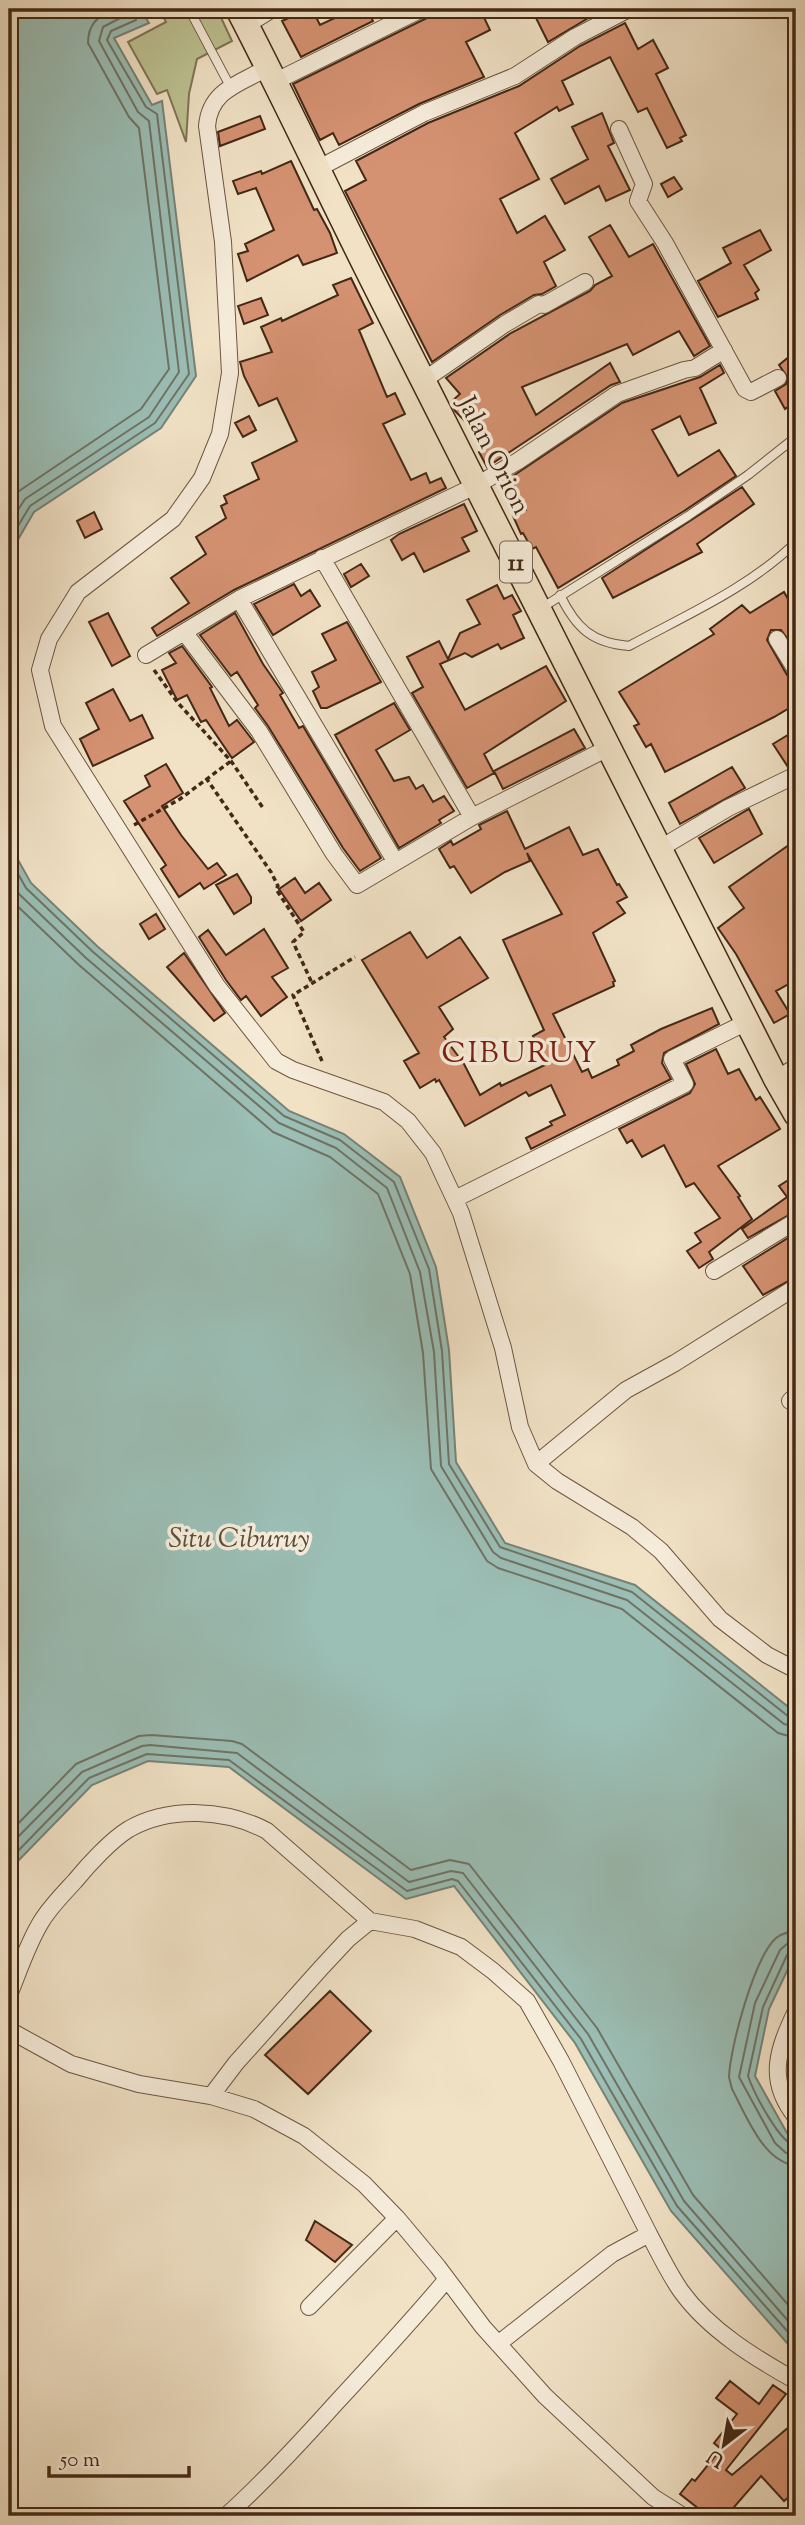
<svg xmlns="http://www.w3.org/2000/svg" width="805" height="2525" font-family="'Sorts Mill Goudy',serif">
<rect width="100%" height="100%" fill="#f1e2c6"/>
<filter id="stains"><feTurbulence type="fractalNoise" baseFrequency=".00286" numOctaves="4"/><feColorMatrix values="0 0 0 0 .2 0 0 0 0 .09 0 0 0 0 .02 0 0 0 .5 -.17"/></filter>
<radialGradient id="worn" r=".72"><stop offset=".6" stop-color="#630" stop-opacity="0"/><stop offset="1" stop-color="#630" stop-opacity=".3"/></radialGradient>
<path fill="#bdc292" stroke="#807554" stroke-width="2" d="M159 9H217L232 41 197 59 189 94 186 142 167 90 157 94 128 42 166 22Z"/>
<path fill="#9bbeb5" stroke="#788275" stroke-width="2" d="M9 9H140L149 23 114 38 152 105 162 101 196 376 161 428 34 512 9 555Z
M9 844 31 883 97 946 289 1111 344 1134 400 1177 436 1267 449 1350 456 1462 505 1543 635 1585 796 1713V1952L769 2009 755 2076 787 2133 796 2141V2349L787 2343 671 2211 575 2043 454 1886 406 1899 229 1767 148 1761 92 1785 17 1862H9Z"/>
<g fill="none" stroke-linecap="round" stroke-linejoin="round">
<path stroke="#6f7365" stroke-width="2" d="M9 504 19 491 141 409 169 369 139 128 129 117 88 43C88 24 98 16 114 9
M9 524 25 499 149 417 179 372 149 121 138 112 99 41 103 27 124 16 126 9
M9 541 30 506 155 423 189 374 157 114 146 107 107 40 111 31 136 20 134 9
M9 858 26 888 92 951 284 1116 340 1140 394 1182 429 1269 442 1351 449 1464 500 1547 632 1592 789 1717 796 1718
M9 876 19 894 86 958 279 1123 336 1148 387 1188 420 1272 434 1352 441 1466 493 1552 501 1558 627 1600 784 1724 796 1727
M9 898 79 965 273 1132 330 1157 378 1194 410 1274 423 1353 431 1469 487 1561 498 1568 622 1609 778 1733 796 1738
M9 1833 76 1764 139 1736 151 1735 232 1741 242 1744 411 1870 450 1860 469 1864 597 2028 693 2195 796 2314
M9 1846 82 1772 142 1746 150 1745 237 1753 409 1882 451 1871 463 1873 588 2034 684 2201 796 2330
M9 1855 15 1854 89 1778 147 1754 229 1760 407 1891 452 1879 458 1881 581 2039 677 2206 796 2341
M796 1931C789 1932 782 1933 776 1938 754 1958 730 2048 729 2077L732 2089C745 2113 764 2164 796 2165
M796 1942 788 1943 780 1950 755 2003 739 2077 775 2143 786 2153 796 2155
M796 1951 787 1955 763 2007 748 2076C754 2093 780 2144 796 2146"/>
</g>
<path fill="#d59272" stroke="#432815" stroke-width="2" d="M308 9H312L320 25 354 9H367L373 21 301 57 282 21Z
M432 9H480L490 30 466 42 484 77 419 104 339 145 333 133 320 140 293 84 427 18Z
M549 9H585L590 17 548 42 535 16Z
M625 23 638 49 653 40 668 68 656 74 686 135 680 138 682 141 667 148 647 108 638 112 610 57 562 81 573 104 559 111 557 107 515 133 539 179 500 199 517 233 545 216 565 250 544 262 556 286 542 294 534 295 500 315 432 362 345 191 366 180 356 161 428 123 519 86 580 46Z
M602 113 614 143 608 146 630 190 606 201 599 186 565 204 551 179 588 159 572 127Z
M260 116 265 129 220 146 218 132Z
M291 161 314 210 317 209 330 233 337 253 303 265 298 255 247 281 238 254 248 251 245 244 274 230 256 188 238 194 233 181 261 171 262 174Z
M674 177 682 189 668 197 661 184Z
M610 225 629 257 653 244 710 346 694 356 679 331 633 355 627 344 522 387 536 415 610 363 620 382 611 385 487 467 479 452 489 446 455 411 451 402 460 394 446 378 511 333 590 291 595 285 612 276 589 237Z
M760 230 771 250 744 265 759 290 755 293 758 299 718 317 698 281 731 263 723 248Z
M351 278 373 323 359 330 387 397 395 393 405 414 383 424 411 480 426 473 430 483 441 478 446 488 234 590 157 636 152 628 189 603 171 578 206 554 196 537 226 518 221 506 227 503 224 496 259 479 252 463 297 441 277 398 259 406 244 376 240 362 272 352 261 327 281 318 282 321 338 295 333 285Z
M261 298 268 315 244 324 238 306Z
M796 351V401L785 409 775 391 786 384 788 378 779 365Z
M720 365 724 373 700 388 716 423 689 435 680 416 652 430 678 476 719 450 736 476 684 511 558 588 536 547 532 549 523 533 521 534 513 516 526 510 510 478 622 403 700 377Z
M249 416 256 430 243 437 235 423Z
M742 487 754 504 697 544 702 552 613 598 602 578Z
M464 504 477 531 462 538 469 551 424 572 414 553 402 560 391 540 399 534Z
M94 512 102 529 85 538 77 521Z
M361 564 369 576 351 587 344 574Z
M294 584 301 596 310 590 320 606 273 635 254 604Z
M497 585 504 599 512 595 521 611 513 615 524 638 501 649 498 644 472 657 465 653 440 664 465 710 546 666 566 701 484 754 494 773 467 788 412 693 423 687 407 657 439 641 448 659 460 633 480 624 467 600Z
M784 592 788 599 796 593V650L781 630H771L767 640 787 675 796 680V704L774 717 665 772 651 744 646 747 634 726 639 724 619 692 714 634 710 629 742 605 750 613Z
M108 613 130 656 112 666 89 622Z
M235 613 263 664 283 693 280 695 299 728 303 726 381 858 360 871 343 848 268 726 255 708 258 705 237 672 231 676 200 635Z
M347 622 381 682 327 708H321L313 691 319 687 312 672 336 660 322 634Z
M182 646 212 687 210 688 229 726 237 720 254 742 232 758 206 720 201 722 187 695 177 700 162 670 176 663 169 653Z
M113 689 130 721 142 715 153 738 93 766 80 739 99 729 86 703Z
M394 703 410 730 376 750 394 781 409 777 416 789 423 785 433 802 444 796 454 811 439 820 441 823 399 848 335 735Z
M574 729 585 748 503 789 494 771Z
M791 733 796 741V765L788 767 773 744Z
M166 764 183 793 162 806 181 835 208 869 217 863 226 875 204 889 200 883 179 897 161 869 166 865 124 801 150 786 145 776Z
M732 767 745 788 680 824 669 803Z
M749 809 762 834 714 863 699 838Z
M507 811 525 849 569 827 583 855 598 849 617 885 619 884 627 897 617 902 625 913 593 933 615 981 613 982 614 986 553 1014 582 1072 588 1069 592 1078 619 1065 617 1060 634 1051 631 1045 661 1029 712 1008 719 1024 664 1053 662 1063 671 1079 531 1149 526 1138 552 1125 550 1122 565 1115 551 1085 529 1096 526 1092 465 1126 439 1080 436 1082 435 1079 420 1088 404 1061 419 1053 362 960 410 932 427 958 460 937 488 978 439 1007 453 1029 444 1037 464 1064 480 1095 500 1083 501 1086 547 1064 533 1036 544 1030 503 940 562 914 527 853 530 861 505 872 471 893 454 866 450 868 439 849 451 841 453 845 481 829 479 825Z
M796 840V980L776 991 790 1014 774 1023 736 954 718 928 744 908 729 887Z
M237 874 251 897V903L234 914 216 885Z
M295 878 305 893 319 883 331 900 301 921 279 889Z
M156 914 165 929 149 939 140 924Z
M264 929 288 968 272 977 287 997 261 1016 246 996 241 1000 226 980 199 937 208 930 226 955Z
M184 953 225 1013 214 1021 167 967Z
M716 1049 728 1074 739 1069 756 1100 760 1097 780 1129 718 1166 740 1196 738 1197 752 1219 709 1252 713 1259 699 1268 687 1251 701 1242 695 1233 720 1218 694 1183 686 1187 664 1145 642 1157 632 1140 627 1143 619 1129 690 1093 695 1084 686 1064Z
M796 1175V1211L748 1238 742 1229 787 1197 779 1186Z
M796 1233V1277L763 1295 743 1266Z
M330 1991 371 2031 308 2094 265 2055Z
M315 2221 352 2245 335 2262 306 2240Z
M730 2381 759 2404 773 2385 786 2394 726 2470 732 2475 796 2421V2491L784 2501 761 2476 734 2507 746 2516H708L680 2494 692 2479 695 2481 721 2449 714 2443 737 2414 716 2398Z"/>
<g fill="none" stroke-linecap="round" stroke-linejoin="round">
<g stroke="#6e5641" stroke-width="10">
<path id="service" d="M189 9 231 88
M251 27 280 9
M560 595C576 628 592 643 629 646 686 615 749 588 796 542
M543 607 688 516 748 475 796 437"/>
</g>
<g stroke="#6e5641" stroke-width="18">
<path id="minor" d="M267 68C239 84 210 90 207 126L223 242 230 373 220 434 202 478 173 519 78 592 49 639 40 670 53 726 217 986 276 1061 293 1070 384 1102 408 1121 433 1153 461 1213 503 1348 520 1427 536 1464 557 1481 632 1527 661 1551 720 1619 767 1655 796 1670
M274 82 422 9
M619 129 644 184 638 201 665 243 745 389 751 392 778 378
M319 168 424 113 515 76 575 37 629 9
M424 380 505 324 539 304 544 305 585 282
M322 558 472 817
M239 599 395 861
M185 633 259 731 334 854 357 885 472 817 608 748
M777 639 796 670
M146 655 239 599 477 485 518 461 617 394 684 370 695 368 724 350
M659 849 728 808 796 775
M776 1079 796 1067
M455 1199 685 1084 672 1059 747 1022
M714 1271 796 1221
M790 1401 796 1395
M536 1464 626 1390 675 1363 796 1287
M9 1995C19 1971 27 1945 41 1922 50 1907 63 1894 75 1881 88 1865 111 1840 129 1829 170 1806 226 1809 267 1831L370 1921
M796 2011C778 2049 766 2080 796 2117
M9 2030 71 2064 139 2084 211 2096 254 2109 304 2136 364 2184 397 2218 438 2267 483 2327 545 2396 653 2497 683 2516
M211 2096 236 2063 321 1968 348 1939 370 1921 415 1929 461 1947 493 1971 527 2001 561 2061 649 2234
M309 2307 397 2218
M498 2344 612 2254 649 2234C659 2253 669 2274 681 2291 709 2330 755 2358 796 2381
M226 2516C265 2481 300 2443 335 2404 373 2363 411 2322 447 2279"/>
</g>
<g stroke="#432815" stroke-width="27">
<path id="trunk" d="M238 9C289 107 335 207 385 305 516 563 646 821 776 1079L796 1114"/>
</g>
<path stroke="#432815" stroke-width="3.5" stroke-dasharray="5 3.5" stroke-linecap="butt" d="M154 670 178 703 231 761 263 808
M206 778 271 872 278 886 276 889 304 932 293 942 312 983
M134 825 180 799 231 761
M322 1061 293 995 355 957"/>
<use href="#service" stroke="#f6ecda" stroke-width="8"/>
<use href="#minor" stroke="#f6ecda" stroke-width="16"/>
<use href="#trunk" stroke="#f1e2c6" stroke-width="24"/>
</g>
<g text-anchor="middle" stroke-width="7" stroke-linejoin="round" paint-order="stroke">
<rect fill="#f6ecda" stroke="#796350" stroke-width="2" x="500" y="541.5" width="32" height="41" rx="5"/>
<g font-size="24" font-weight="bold" fill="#432815">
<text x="516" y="570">11</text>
</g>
<g font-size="26" fill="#432815" stroke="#f6ecda">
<text transform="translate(495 455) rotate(63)" y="9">Jalan Orion</text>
</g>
<g font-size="28" font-style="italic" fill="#594e3d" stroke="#f6ecda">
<text x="239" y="1547">Situ Ciburuy</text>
</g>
<g font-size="30" letter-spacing="2" fill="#7a1f14" stroke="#f6ecda">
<text x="520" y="1062">CIBURUY</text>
</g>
</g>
<rect width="805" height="2525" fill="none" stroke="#f1e2c6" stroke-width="35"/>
<rect x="10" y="10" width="784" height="2504" fill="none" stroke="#432815" stroke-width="3.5"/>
<rect x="18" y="18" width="770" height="2490" fill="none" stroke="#432815" stroke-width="2"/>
<g transform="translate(724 2445) rotate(211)" stroke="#f6ecda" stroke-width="5" paint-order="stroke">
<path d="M0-5L12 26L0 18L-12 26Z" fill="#432815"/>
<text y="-10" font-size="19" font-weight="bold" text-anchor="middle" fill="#432815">U</text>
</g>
<path d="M49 2466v10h140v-10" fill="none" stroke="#432815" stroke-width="3.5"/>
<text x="60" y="2466" font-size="21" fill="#432815" stroke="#f6ecda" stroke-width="5" paint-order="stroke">50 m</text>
<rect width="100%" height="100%" filter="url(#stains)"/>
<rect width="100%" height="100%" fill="url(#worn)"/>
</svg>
